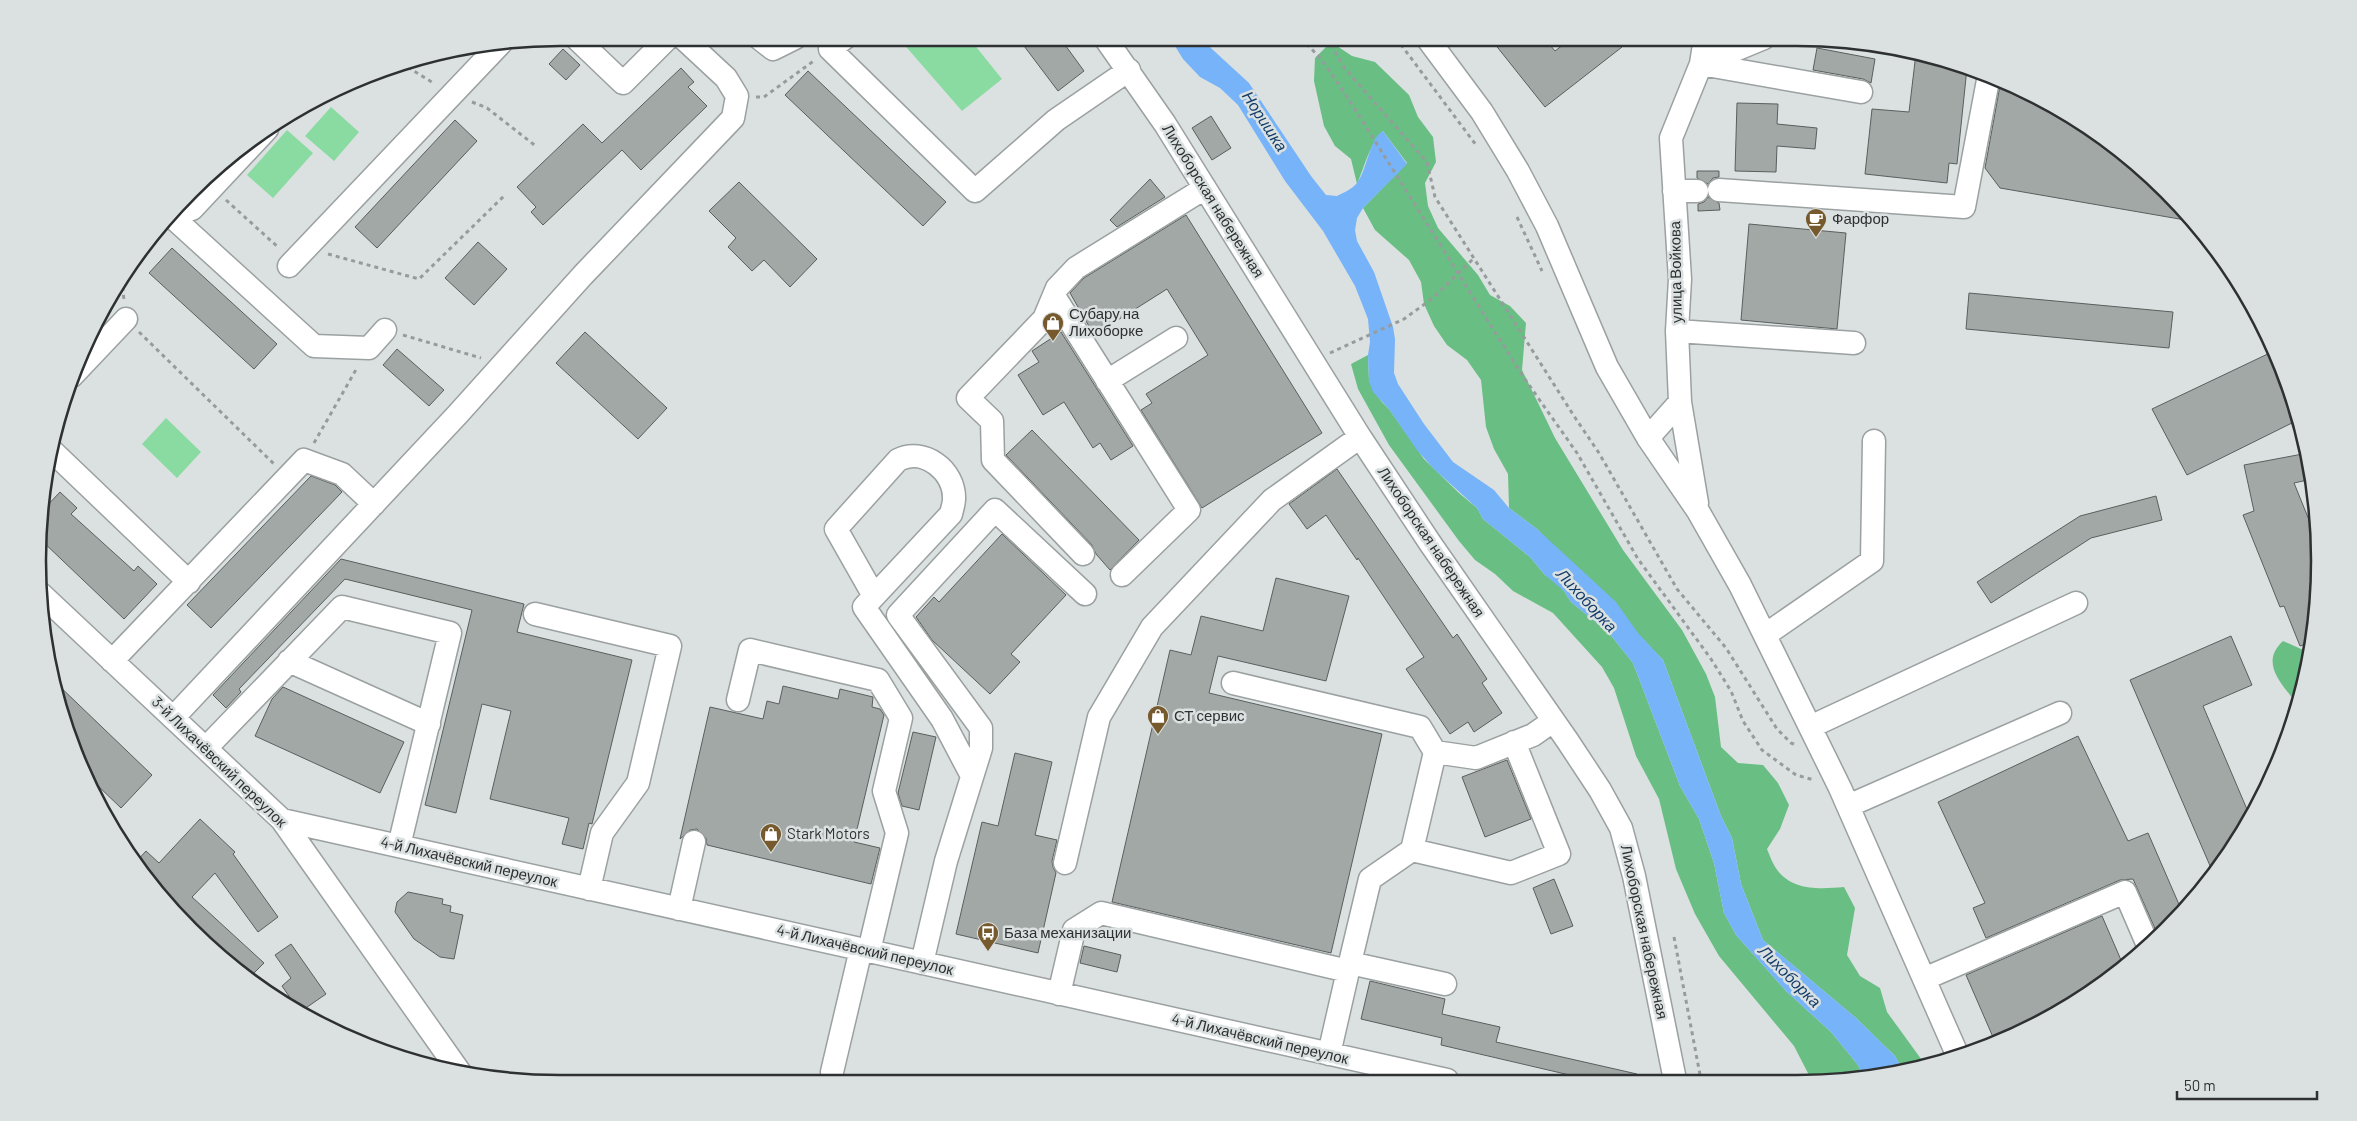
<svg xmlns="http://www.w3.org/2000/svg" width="2357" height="1121" font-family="Barlow,sans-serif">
<rect width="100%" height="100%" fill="#dbe1e1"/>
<path fill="#89dba1" d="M906 38H969L1002 79 962 111 901 41Z
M331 107 359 132 334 161 305 136Z
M287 130 313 153 273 198 247 175Z
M166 418 201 452 177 478 142 444Z"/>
<path fill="#69be84" d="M1331 42 1352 56 1375 62 1409 95 1418 117 1433 137 1436 162 1425 183 1428 206 1438 228 1478 275 1490 295 1510 306 1526 323 1522 370 1555 438 1623 550 1682 630 1706 674 1715 697 1721 747 1738 763 1763 765 1778 783 1789 805 1780 829 1767 849C1770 856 1773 865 1778 871 1794 891 1820 889 1844 887L1855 908 1847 955 1860 976 1880 988 1887 1012 1924 1063 1902 1069 1895 1056 1856 1018 1763 940 1741 884 1732 838 1721 816 1663 660 1537 529 1509 508 1508 474 1494 449 1486 427 1481 380 1467 360 1447 345 1434 326 1424 304 1421 282 1409 260 1375 230 1363 208 1407 163 1383 131C1371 141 1364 168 1357 184L1351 159 1335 146 1324 126 1314 81 1315 58Z
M1368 355 1369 381 1381 401 1389 409 1424 459 1459 493 1477 508 1483 519 1530 557 1545 575 1556 582 1564 591 1571 602 1609 633 1633 663 1680 786 1699 819 1714 863 1724 913 1736 935 1786 991 1831 1032 1858 1065 1865 1079H1811L1794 1046 1719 956 1695 914 1676 869 1659 799 1636 756 1614 688 1602 667 1553 613 1513 591 1495 574 1475 560 1459 541 1389 445 1358 389 1351 364Z
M2283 641 2310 653 2297 704C2282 684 2259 663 2283 641Z"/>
<path fill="#76b3f9" d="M1170 38H1200L1249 83 1311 176 1326 195 1337 196C1343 193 1352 189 1357 183 1367 170 1370 137 1383 131L1407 164 1363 208 1357 218 1355 230 1357 241 1374 272 1393 327 1395 339 1394 373 1398 384 1424 424 1453 462 1494 490 1509 508 1537 529 1616 602 1638 633 1663 660 1721 816 1732 838 1741 884 1763 940 1856 1018 1895 1056 1902 1069 1865 1079 1858 1065 1831 1032 1786 991 1736 935 1724 913 1714 863 1699 819 1680 786 1633 663 1609 633 1571 602 1564 591 1545 575 1530 557 1483 519 1477 508 1433 468 1417 450 1389 409 1373 392 1369 381 1368 355 1370 342 1368 319 1355 286 1323 231 1285 181 1238 105 1220 88 1200 77 1183 59Z"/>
<path fill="#a2a8a6" stroke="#5a5f5e" d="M1018 38H1060L1084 71 1058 91Z
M1490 38H1544L1555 51 1572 38H1614L1622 47 1545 107Z
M1817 48 1875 59 1871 83 1863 79 1813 70Z
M563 49 580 65 566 80 549 64Z
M1916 53 1967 68 1957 164 1949 163 1947 183 1865 174 1872 109 1909 112Z
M681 68 694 82 688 87 707 106 641 170 622 150 543 225 531 212 536 207 517 187 583 124 602 143Z
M808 71 946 202 923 226 785 95Z
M2001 80 2087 126 2167 191 2191 221 2000 188 1985 168Z
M1737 103 1778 104 1777 124 1817 128 1815 149 1777 146 1776 172 1735 171Z
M1211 116 1231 148 1212 160 1192 128Z
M455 120 477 141 377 248 355 227Z
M1697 171H1719V177L1713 178 1708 184 1697 178Z
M1150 179 1165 197 1117 227 1110 220Z
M739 182 817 259 790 287 764 260 752 271 728 247 736 238 709 211Z
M1708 197 1719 203 1720 210 1698 211V204L1704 202Z
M1186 215 1322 433 1202 508 1141 410 1152 403 1146 394 1208 355 1167 289 1094 335 1070 293 1084 278Z
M1749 224 1846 233 1837 329 1741 320Z
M478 242 507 269 474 305 445 278Z
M172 248 277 344 254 369 149 273Z
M1969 293 2173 312 2169 348 1966 329Z
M585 332 667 408 638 439 556 363Z
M1061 332 1133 446 1111 460 1100 443 1093 448 1064 402 1043 415 1018 375 1039 362 1032 351Z
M397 349 444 390 429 406 383 365Z
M2274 351 2280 361 2298 420 2187 475 2152 409Z
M1032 430 1139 540 1110 570 1096 554 1092 545 1006 455Z
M2308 453 2312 479 2294 483 2318 542 2320 561 2312 642 2300 646 2284 606 2280 607 2243 515 2254 511 2244 465Z
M1337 469 1453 638 1457 634 1487 679 1482 683 1502 713 1474 732 1468 722 1450 734 1406 669 1424 657 1358 558 1357 560 1326 515 1307 529 1289 504Z
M311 476 335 485 342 492 211 628 187 605Z
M60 492 77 508 71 514 134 571 138 566 157 584 124 619 40 539 42 511Z
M2156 496 2162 520 2091 538 1991 603 1977 582 2080 516Z
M1002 534 1066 595 1011 654 1020 662 990 694 932 640 916 617 934 597 939 602Z
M341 559 524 604 517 632 632 660 592 824 589 823 583 849 562 844 569 818 490 799 511 711 482 704 456 813 425 805 472 610 345 579 239 689 241 692 226 708 213 695Z
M1276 578 1349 596 1326 681 1218 656 1209 693 1382 734 1331 953 1112 902 1170 650 1191 655 1201 616 1263 631Z
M2231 636 2252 685 2203 706 2249 814 2214 875 2130 680Z
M54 681 152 775 121 808 95 783 90 788 65 728Z
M783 686 838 699 840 689 873 697 872 707 880 709 884 715 854 842 880 848 871 884 707 845 706 838 697 829 690 830 680 839 710 707 763 719 767 701 779 704Z
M283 687 404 742 380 793 255 736 272 699Z
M913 732 936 737 919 810 902 806 898 793Z
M2078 736 2128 841 2148 833 2181 909 2157 933 2133 879 2120 880 1986 938 1973 908 1985 903 1938 802Z
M1015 753 1052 762 1035 835 1057 840 1052 861 1053 867 1056 873 1038 953 956 934 982 822 998 826Z
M1507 760 1531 819 1485 837 1462 777Z
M200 819 235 852 233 854 278 917 258 932 215 873 192 897 264 963 249 978 191 931 145 879 135 863 146 851 159 863Z
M1554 879 1573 926 1551 934 1533 888Z
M408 892 443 899 442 904 451 906 450 912 463 915 454 959 440 957 414 939 395 912 397 902Z
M2102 916 2124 967 2115 975 1996 1044 1966 975Z
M291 944 326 994 300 1012 282 986 291 978 275 955Z
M1084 946 1121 955 1117 972 1080 963Z
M1370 981 1445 999 1442 1014 1500 1027 1496 1042 1637 1074V1080H1591L1441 1045 1442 1038 1361 1019Z"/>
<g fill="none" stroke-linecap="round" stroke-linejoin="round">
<g stroke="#9ba0a1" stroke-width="25">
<path id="minor" d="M576 38 623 83 668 38
M759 38 773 49 795 38
M845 38 830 49 975 191 1056 120 1129 70
M1105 38 1165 124 1360 437 1430 543 1567 740 1600 790 1621 828 1634 876 1675 1080
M1427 38 1482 112 1518 171 1547 226 1607 367 1648 438 1698 511 1740 585 1840 788 1957 1054
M1701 64 1861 92
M1701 64 1764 38
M1719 190 1964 207 1989 75
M1674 191H1697
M169 214 314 346 369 348 385 330
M171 215 192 209 267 129
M289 266 501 43
M1054 296 1189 510 1122 575
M1677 331 1854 343
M72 376 126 319
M1107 381 1176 338
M1648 438 1680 402
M50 449 189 582
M1697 503 1680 402 1677 331 1680 279 1671 138 1701 64 1705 38
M1083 554 993 460 992 421 968 398 1044 319 1057 288 1076 268 1205 188
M40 593 282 820 461 1074
M874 596 836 529 898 460C923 447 955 470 954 499 954 504 952 509 951 514L864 607 942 719 972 776
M535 614 670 646 638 783 602 833 589 889
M1765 635 1872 561 1874 441
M112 661 304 460 342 474 374 504
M289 661 429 724
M1233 683 1420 727 1435 752 1412 850 1370 879 1348 971
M738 700 750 650 878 680 901 718 884 791 897 833 869 951
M173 718 458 414 583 275 733 118 737 96 726 78 683 38
M1810 727 2076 603
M206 748 342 607 450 633 399 846
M1435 752 1476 758 1533 735 1553 721
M1848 806 2060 713
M282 820 1447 1080
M1412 850 1511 873 1559 854 1514 742
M1065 863 1099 717 1152 627 1272 500 1360 437
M679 909 694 842
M922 963 946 861 981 748V728L898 615 995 510 1085 594
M1350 963 1445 984
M1924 979 2125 892 2147 943
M1059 994 1074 930 1101 913 1348 971 1329 1054
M832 1072 861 949"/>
</g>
<path stroke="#979b9c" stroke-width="3" stroke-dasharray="4 4" stroke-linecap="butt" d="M1301 38 1321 59 1346 95 1522 375 1577 453 1638 559 1711 659 1731 691 1743 721 1762 750 1796 775 1814 780
M1327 38 1345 69 1427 162 1435 197 1574 416 1599 453 1677 589 1726 648 1777 729 1791 743 1796 745
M1396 38 1476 145
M401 63 435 84
M756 97H764L815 60
M472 102 487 108 537 147
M226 200 279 248
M1517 217 1542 271
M328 254 419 279 505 195
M122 279 124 301
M139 332 274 464
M403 335 481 358
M1330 353 1404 319 1433 298 1474 258
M314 443 357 368
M1674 937 1701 1080"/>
<use href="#minor" stroke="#fff" stroke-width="22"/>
</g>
<defs>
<g id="cafe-pin" transform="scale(1.125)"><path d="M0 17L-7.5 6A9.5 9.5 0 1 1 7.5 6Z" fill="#765a2d" stroke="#dbe1e1"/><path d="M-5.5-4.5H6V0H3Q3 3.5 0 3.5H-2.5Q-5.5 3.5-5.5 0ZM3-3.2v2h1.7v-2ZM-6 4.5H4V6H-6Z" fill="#fff"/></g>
<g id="shop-pin" transform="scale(1.125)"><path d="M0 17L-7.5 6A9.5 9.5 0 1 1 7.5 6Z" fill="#765a2d" stroke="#dbe1e1"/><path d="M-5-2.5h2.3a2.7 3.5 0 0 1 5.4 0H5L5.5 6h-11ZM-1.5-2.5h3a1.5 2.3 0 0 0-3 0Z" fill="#fff"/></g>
<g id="bus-pin" transform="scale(1.125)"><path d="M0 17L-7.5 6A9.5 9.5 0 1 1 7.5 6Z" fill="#765a2d" stroke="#dbe1e1"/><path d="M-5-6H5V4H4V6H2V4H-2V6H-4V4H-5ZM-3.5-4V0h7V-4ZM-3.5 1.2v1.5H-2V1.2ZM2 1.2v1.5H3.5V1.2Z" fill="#fff"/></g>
</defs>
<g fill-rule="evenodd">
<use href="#cafe-pin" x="1816" y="219"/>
<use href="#shop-pin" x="1053" y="323"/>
<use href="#shop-pin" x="1158" y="716"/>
<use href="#shop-pin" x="771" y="834"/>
<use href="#bus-pin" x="988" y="933"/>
</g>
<g text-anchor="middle" stroke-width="5" stroke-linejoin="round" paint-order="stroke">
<g font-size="15" fill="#2e3031" stroke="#dbe1e1">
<text transform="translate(1213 201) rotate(58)" y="5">Лихоборская набережная</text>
<text transform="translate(1676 272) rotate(-91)" y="5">улица Войкова</text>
<text transform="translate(1431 542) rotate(56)" y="5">Лихоборская набережная</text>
<text transform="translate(219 762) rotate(44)" y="5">3-й Лихачёвский переулок</text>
<text transform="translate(469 862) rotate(13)" y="5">4-й Лихачёвский переулок</text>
<text transform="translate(1644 932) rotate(78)" y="5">Лихоборская набережная</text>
<text transform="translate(865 950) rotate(13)" y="5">4-й Лихачёвский переулок</text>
<text transform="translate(1260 1039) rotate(13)" y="5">4-й Лихачёвский переулок</text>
</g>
<g font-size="15" fill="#2e3031" stroke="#dbe1e1" text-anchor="start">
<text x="1832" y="224">Фарфор</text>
<text x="1069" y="319">Субару на<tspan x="1069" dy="17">Лихоборке</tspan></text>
<text x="1174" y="721">СТ сервис</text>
<text x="787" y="839">Stark Motors</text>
<text x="1004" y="938">База механизации</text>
</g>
<g font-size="16" font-style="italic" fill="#123c69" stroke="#dbe1e1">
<text transform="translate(1265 121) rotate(57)" y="6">Норишка</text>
<text transform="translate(1587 600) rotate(47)" y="6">Лихоборка</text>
<text transform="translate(1790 976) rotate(45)" y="6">Лихоборка</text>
</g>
</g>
<path d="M0 0H2357V1121H0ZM560 46H1797A514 514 0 0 1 2311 560V561A514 514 0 0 1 1797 1075H560A514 514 0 0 1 46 561V560A514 514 0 0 1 560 46Z" fill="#dbe1e1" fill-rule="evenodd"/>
<path fill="none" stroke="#2e3031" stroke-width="2.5" d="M560 46H1797A514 514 0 0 1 2311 560V561A514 514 0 0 1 1797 1075H560A514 514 0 0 1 46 561V560A514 514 0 0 1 560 46Z"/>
<path d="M2177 1091v8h140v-8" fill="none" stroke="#2e3031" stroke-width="2.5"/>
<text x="2184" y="1091" font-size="15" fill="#2e3031" stroke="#dbe1e1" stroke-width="4" paint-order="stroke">50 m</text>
</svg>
